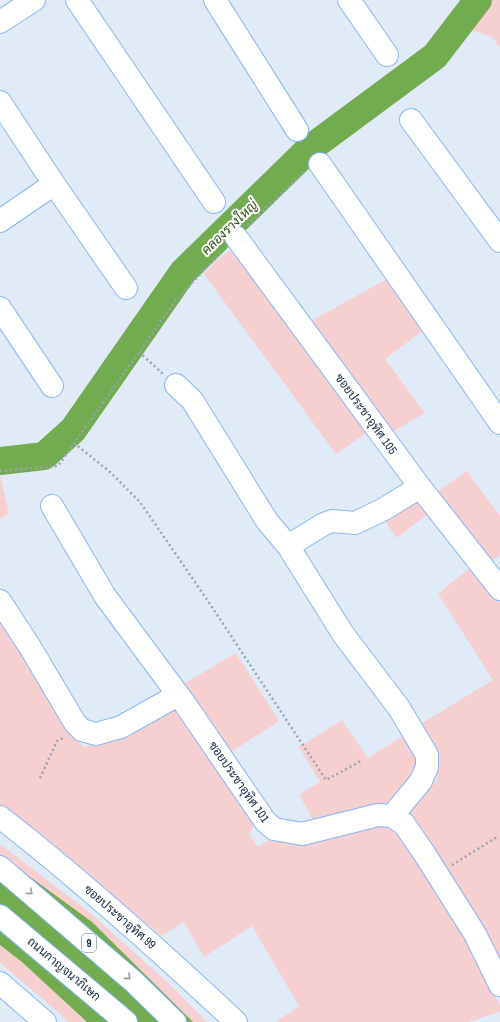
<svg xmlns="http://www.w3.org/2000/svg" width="500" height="1022" font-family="'Archivo Narrow',Sarabun,sans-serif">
<rect width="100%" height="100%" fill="#e1ebf8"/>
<path fill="#f6cfd1" d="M484 0H500V48L492 37 471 30 477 8Z
M247 237 306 324 387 279 425 329 385 359 425 413 391 433 385 420 336 454 204 274 216 261Z
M467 471 500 516V555L488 565 434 494Z
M0 475 9 513 0 519Z
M414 495 428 514 397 538 381 516Z
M472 566 500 602V971L405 809 437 780 434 756 419 725 493 680 438 594Z
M0 612 83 747 101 743 173 706 257 819 249 835 258 847 278 834 388 825 411 846 451 912 500 1005V1012L468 1022H276L299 1006 252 926 204 957 184 922 161 936 34 829 0 805Z
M236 653 279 721 225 756 180 686Z
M342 720 368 758 408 733 418 749 417 770 390 807 314 822 299 794 320 782 299 747Z
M0 844 88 911 167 982 207 1022H68L58 1012 0 963Z"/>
<path fill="#73ab50" d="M0 855 92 922 193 1022H87L22 962 0 945Z"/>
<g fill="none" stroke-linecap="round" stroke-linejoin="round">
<path stroke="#73ab50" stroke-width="28" d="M0 461 44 456 73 430 183 272 308 150 435 56 478 0"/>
<g stroke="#86b7f4" stroke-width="24">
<path id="minor" d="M77 0 214 202
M215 0 297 130
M349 0 387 55
M0 22 34 0
M0 102 54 184 126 288
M411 120 500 241
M320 164 500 423
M0 221 54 184
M236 237 420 487 500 589
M0 308 52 386
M176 385 192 400 267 521 288 546 343 634 399 708 427 755V767L421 781 392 816
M52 506 105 596 185 704 265 821 274 829 302 834 378 815 392 816 404 824 424 853 475 934 500 985
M288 546 324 524 332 521 355 523 384 509 420 487
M0 601 30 647 75 723 82 730 96 734 121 727 178 695"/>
</g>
<g stroke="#86b7f4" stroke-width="24">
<path id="major" d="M0 817C82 881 160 951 236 1022
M0 983 45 1022"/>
</g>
<g stroke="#86b7f4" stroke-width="24">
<path id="highway" d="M0 867 134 982 175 1022
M0 916 126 1022"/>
</g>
<path stroke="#96a3b4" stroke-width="2.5" stroke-dasharray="2 3" stroke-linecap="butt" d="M248 225 305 171
M139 352 163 374
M74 443 110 472 140 502 210 604 326 780 361 761
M0 471 58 466 176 300 223 250
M40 778 57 741 65 737
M452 865 497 837"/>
<use href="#minor" stroke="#fff" stroke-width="22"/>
<use href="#major" stroke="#fff" stroke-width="22"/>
<use href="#highway" stroke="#fff" stroke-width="22"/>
</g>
<defs><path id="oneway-chevron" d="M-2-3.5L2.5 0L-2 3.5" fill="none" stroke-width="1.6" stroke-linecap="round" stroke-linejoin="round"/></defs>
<g stroke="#969ea9">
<use href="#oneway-chevron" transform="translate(30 892) rotate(41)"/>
<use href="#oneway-chevron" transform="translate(128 977) rotate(41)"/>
</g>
<g text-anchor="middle" stroke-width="4" stroke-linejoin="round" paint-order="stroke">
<rect fill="#fff" stroke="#5b6879" stroke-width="1" x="82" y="934" width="14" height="18" rx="3"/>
<g font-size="11" font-weight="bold" fill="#152840">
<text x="89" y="947">9</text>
</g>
<g font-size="12" fill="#152840" stroke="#fff">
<text transform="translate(366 414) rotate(54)" y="4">ซอยประชาอุทิศ 105</text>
<text transform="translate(239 782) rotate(55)" y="4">ซอยประชาอุทิศ 101</text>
<text transform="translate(120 917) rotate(41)" y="4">ซอยประชาอุทิศ 99</text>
<text transform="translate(64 969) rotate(40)" y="4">ถนนกาญจนาภิเษก</text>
</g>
<g font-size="13" font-style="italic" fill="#294d0d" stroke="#fff">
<text transform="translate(229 227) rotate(-44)" y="5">คลองรางใหญ่</text>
</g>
</g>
</svg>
